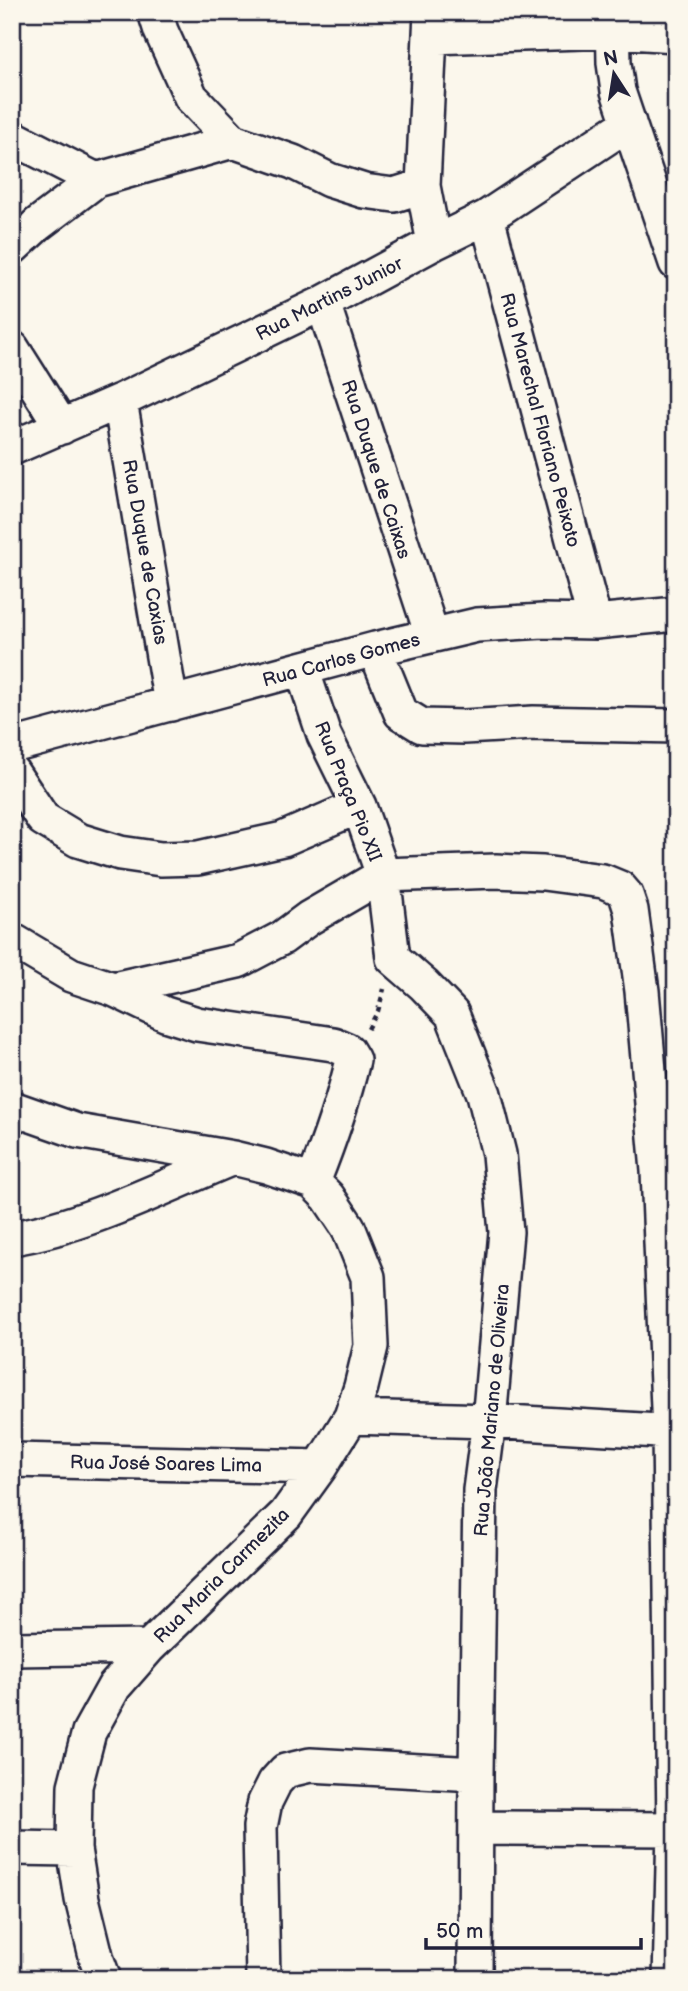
<svg xmlns="http://www.w3.org/2000/svg" width="688" height="1991" font-family="'Balsamiq Sans',sans-serif">
<rect width="100%" height="100%" fill="#fbf7ec"/>
<filter id="ink" filterUnits="userSpaceOnUse"><feTurbulence type="fractalNoise" baseFrequency=".0143" numOctaves="2"/><feDisplacementMap in="SourceGraphic" scale="14" xChannelSelector="R" yChannelSelector="G"/><feConvolveMatrix kernelMatrix="1 2 1 2 8 2 1 2 1" color-interpolation-filters="sRGB"/></filter>
<g filter="url(#ink)">
<g fill="none" stroke-linecap="round" stroke-linejoin="round">
<g stroke="#22223b" stroke-width="38">
<path id="street" d="M155 12 161 31 191 97 233 141 293 162 329 180 364 191 394 195 423 186
M431 12 423 186 434 243
M613 12 614 63 618 91 676 263
M430 37 614 31 676 35
M12 137 96 180
M487 217 595 622
M12 248 38 224 96 180 233 141
M323 303 432 635
M12 348 62 427
M120 401 171 704
M12 448 120 401 323 303 434 243 487 217 629 123
M375 649 401 713 422 726 464 727 533 723 676 726
M302 669 324 735 359 806 383 875 393 958 424 985 452 1014 484 1094 499 1154 506 1232 489 1421 480 1490 476 1774 475 1979
M12 746 375 649 477 625 543 621 595 622 676 614
M12 772 43 819 78 840 120 853 161 859 198 858 283 839 359 806
M12 940 71 975 113 989 238 961 282 938 309 918 383 875 496 871 543 873 603 881 620 888 626 895 631 910 642 991 658 1171 669 1432 674 1829 670 1979
M113 989 165 1014 197 1024 333 1044 347 1050 353 1060C343 1102 329 1142 313 1182
M12 1108 77 1131 233 1158 266 1166 313 1182 328 1197 348 1227 368 1277 371 1346 361 1387 351 1417 320 1467 286 1514 149 1647 114 1687 89 1732 75 1786 74 1849 82 1899 97 1960 104 1979
M12 1238C84 1227 165 1186 233 1158
M351 1417 489 1421 676 1432
M12 1460 320 1467
M12 1649 149 1647
M476 1828 674 1829
M12 1848 74 1849
M263 1979 260 1827 265 1802 275 1782 285 1771 310 1765 476 1774"/>
</g>
<path stroke="#22223b" stroke-width="4.5" stroke-dasharray="5 5" stroke-linecap="butt" d="M368 1029 378 1011 384 989"/>
<use href="#street" stroke="#fbf7ec" stroke-width="33"/>
</g>
</g>
<g text-anchor="middle" stroke-width="7" stroke-linejoin="round" paint-order="stroke">
<g font-size="19" fill="#22223b" stroke="#fbf7ec">
<text transform="translate(329 298) rotate(-27)" y="7">Rua Martins Junior</text>
<text transform="translate(541 420) rotate(75)" y="7">Rua Marechal Floriano Peixoto</text>
<text transform="translate(377 469) rotate(72)" y="7">Rua Duque de Caixas</text>
<text transform="translate(146 552) rotate(80)" y="7">Rua Duque de Caxias</text>
<text transform="translate(341 659) rotate(-15)" y="7">Rua Carlos Gomes</text>
<text transform="translate(349 791) rotate(68)" y="7">Rua Praça Pio XII</text>
<text transform="translate(491 1410) rotate(-85)" y="7">Rua João Mariano de Oliveira</text>
<text transform="translate(166 1463) rotate(1)" y="7">Rua José Soares Lima</text>
<text transform="translate(221 1575) rotate(-45)" y="7">Rua Maria Carmezita</text>
</g>
</g>
<rect width="688" height="1991" fill="none" stroke="#fbf7ec" stroke-width="42"/>
<rect x="21" y="21" width="646" height="1949" fill="none" stroke="#22223b" stroke-width="2.5" filter="url(#ink)"/>
<g transform="translate(614 74) rotate(348)" stroke="#fbf7ec" stroke-width="5" paint-order="stroke">
<path d="M0-5L12 26L0 18L-12 26Z" fill="#22223b"/>
<text y="-10" font-size="19" font-weight="bold" text-anchor="middle" fill="#22223b">N</text>
</g>
<path d="M426 1938v10h215v-10" fill="none" stroke="#22223b" stroke-width="3.5"/>
<text x="436" y="1938" font-size="21" fill="#22223b" stroke="#fbf7ec" stroke-width="5" paint-order="stroke">50 m</text>
</svg>
